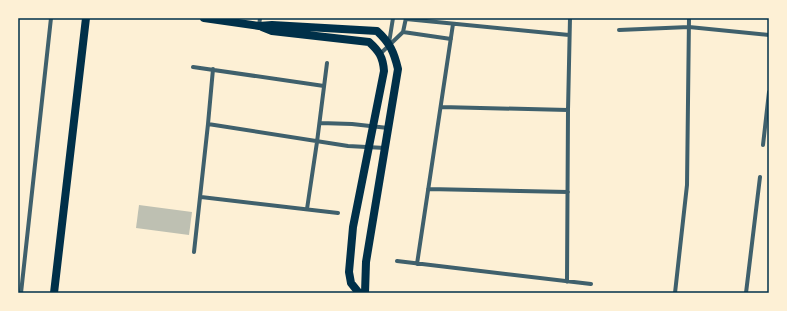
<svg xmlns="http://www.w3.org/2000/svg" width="787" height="311" font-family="Poppins,sans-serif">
<rect width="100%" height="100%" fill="#fdf0d5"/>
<path fill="#bec0b2" d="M139 205 192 212 189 235 136 228Z"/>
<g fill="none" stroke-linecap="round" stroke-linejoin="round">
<path stroke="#3f606c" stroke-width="4" d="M406 19 569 35
M259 26 260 18
M619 30 689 27 769 35
M403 32 451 39
M389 43 393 18
M380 54 403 32 406 18
M193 67 324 86
M441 107 568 110
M320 123 352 124 388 128
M208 124 348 146 385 148
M763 145 769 92
M428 189 568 192
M201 197 338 213
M307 209 317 142 327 63
M194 252 208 124 213 69
M397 261 591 284
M417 264 453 24
M567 282 568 110 570 18
M21 293 51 18
M675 293 687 185 689 18
M746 293 760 177"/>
<path stroke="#003049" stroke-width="8" d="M204 18 259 26 272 25 377 31C390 43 394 52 398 69L366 262 365 293
M262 27 272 31 369 42C379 51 383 57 384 71L353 227 349 272 351 283 359 293
M54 293 86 18"/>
</g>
<rect width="787" height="311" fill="none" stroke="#fdf0d5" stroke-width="38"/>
<rect x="19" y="19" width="749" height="273" fill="none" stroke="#003049" stroke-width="1.5"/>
</svg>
